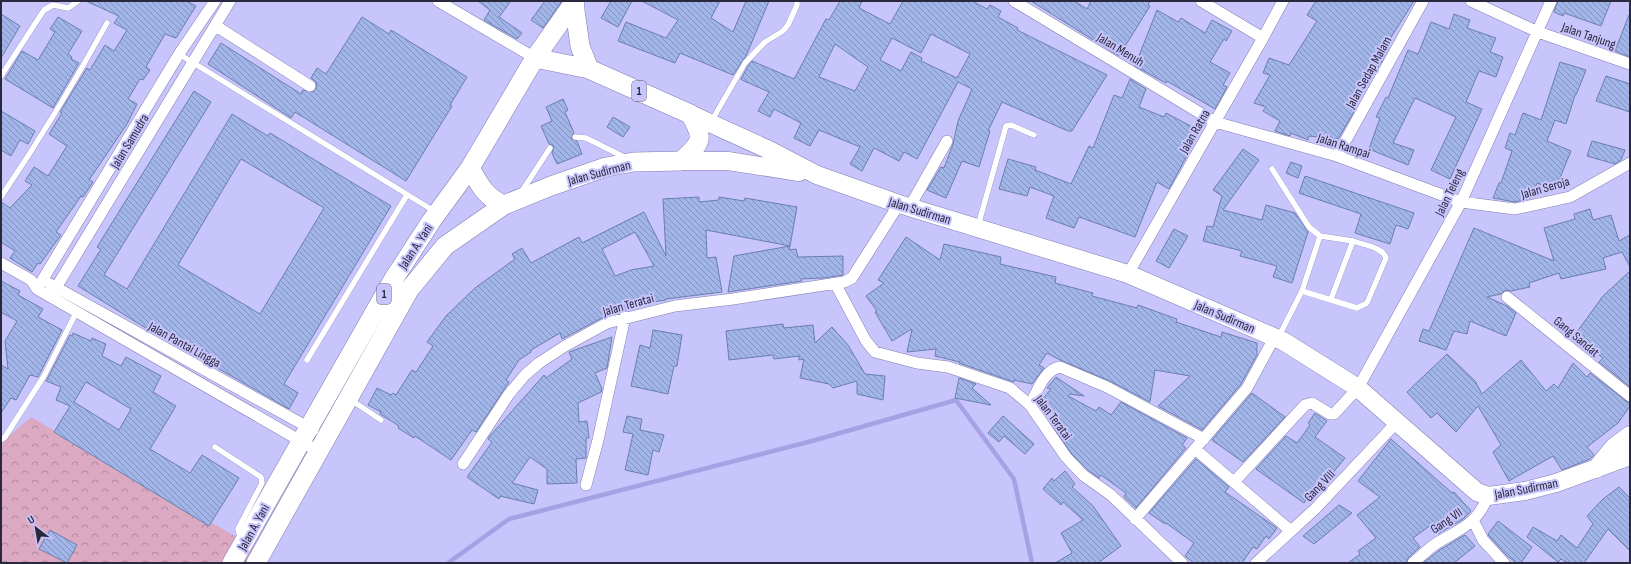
<svg xmlns="http://www.w3.org/2000/svg" width="1631" height="564" font-family="'Sofia Sans Condensed',sans-serif">
<defs>
<pattern id="forest-crowns" width="20" height="18" patternUnits="userSpaceOnUse"><rect width="20" height="18" fill="#dba9c2"/><path d="M2 6a3 3 0 1 1 6 0M12 15a3 3 0 1 1 6 0" fill="none" stroke="#b28a9f"/></pattern>
<pattern id="building-back-hatch" width="6" height="6" patternUnits="userSpaceOnUse"><rect width="6" height="6" fill="#a1b5e9"/><path d="M-1 5l2 2M0 0l6 6M5-1l2 2" fill="none" stroke="#8393be"/></pattern>
</defs>
<rect width="100%" height="100%" fill="#c8c4fc"/>
<path fill="url(#forest-crowns)" d="M31 417 257 549 249 563H1V443Z"/>
<g fill="none" stroke-linecap="round" stroke-linejoin="round">
<path stroke="#a6a1e4" stroke-width="4.5" d="M448 563 509 519 812 441 956 400 1014 479 1032 563"/>
</g>
<path fill="url(#building-back-hatch)" stroke="#6b7eae" fill-rule="evenodd" d="M86 1H186L196 6 176 38 165 34 146 67 150 70 143 80 140 79 128 99 137 104 127 124 89 180 93 182 83 197 81 196 56 232 61 235 40 264 38 263 32 272 10 258 15 251 1 242V202L10 208 32 185 25 181 34 167 48 176 67 146 49 134 62 113 60 112 87 68 90 70 105 45 114 51 127 30 114 23 119 16Z
M478 1H511L499 17 522 33 517 39 484 20 490 10Z
M545 1H562L543 28 531 20Z
M611 1H632L618 27 601 18Z
M642 1H720L711 18 733 32 746 1H769L746 56 733 75 680 53 675 63 618 41 626 22 666 38 678 20Z
M840 1H862L859 8 890 24 903 1H972L987 9 990 5 1001 11 998 17 1018 28 1017 30 1107 75 1072 131H1068L1002 102 988 131H990L979 167 962 161 946 198 927 190 941 167 944 168 953 144 958 121 972 89 958 82 917 159 904 152 899 161 874 148 862 171 850 164 860 147 819 130 810 146 794 138 801 123 774 109 770 117 758 111 769 92 742 80 741 79 748 66 752 61 794 79 826 19 829 20ZM931 34 970 54 957 78 921 61 922 58 911 52 901 71 880 60 892 38 921 53ZM835 44 868 67 855 91 819 77Z
M1031 1H1074L1087 9 1091 1H1150L1148 5 1150 6 1119 56Z
M1316 1H1414L1388 42 1391 43 1381 63 1361 90 1352 107 1355 110 1338 139 1309 136 1308 140 1291 133 1290 136 1275 131 1280 121 1263 111 1266 107 1254 103 1270 75 1263 73 1269 58 1289 65 1317 21 1307 15Z
M1558 1H1611L1601 26 1564 13 1563 16 1554 12Z
M1157 10 1178 22 1181 18 1205 33 1212 20 1232 31 1226 41 1224 39 1210 62 1230 73 1223 85 1227 87 1215 109 1167 81 1166 83 1135 66Z
M1 14 20 26 1 58Z
M1454 14 1470 20 1467 28 1496 38 1490 52 1503 57 1496 77 1479 71 1466 102 1482 109 1450 179 1431 170 1456 117 1415 98 1393 143 1414 150 1408 165 1369 149 1380 118 1376 117 1386 97 1388 98 1408 50 1418 54 1431 22 1449 29Z
M1629 15H1630V57L1615 51Z
M58 17 82 31 68 54 72 57 71 59 79 63 53 108 5 79 22 51 38 60 55 32 50 29Z
M362 17 389 34 391 30 467 77 450 105 452 106 406 181 295 112 291 118 208 64 221 43 301 94 303 90 313 92 317 86 316 82 311 78 317 68 326 74Z
M1560 62 1586 70 1576 95H1575L1566 124 1555 120 1547 141 1571 151 1555 190 1537 183 1531 198 1515 202 1493 198 1499 183H1501L1512 151 1505 148 1510 133 1515 135 1523 113 1541 120Z
M1606 76 1630 84V112L1596 101Z
M1130 79 1146 89 1139 107 1164 117 1166 113 1200 131 1169 189 1157 182 1135 237 1079 217 1074 228 1046 218 1054 196 1030 187 1027 196 999 189 1008 159 1036 167 1035 170 1071 184 1089 146 1093 148 1114 95 1122 98Z
M194 91 211 102 104 275 127 289 232 114 268 136 270 133 391 206 284 384 298 393 289 409 158 334 157 335 78 286 101 249 97 247ZM241 159 324 208 260 314 178 265Z
M563 99 568 110 565 112 574 133 571 138 577 141 582 154 557 164 552 153 554 146 549 144 541 126 552 121 546 107Z
M1 111 35 131 28 144 20 140 11 156 1 150Z
M613 117 630 127 623 137 607 127Z
M1592 141 1625 150 1621 160 1615 164 1587 156Z
M1243 149 1259 160 1223 210 1262 220 1266 205 1295 213 1308 232 1292 283 1273 277 1277 266 1240 256 1242 251 1203 241 1207 226 1213 227 1222 196 1213 190Z
M1291 162 1302 166 1298 178 1286 173Z
M1305 176 1414 213 1408 229 1396 225 1390 244 1355 233 1361 214 1299 193Z
M699 197V202L719 200V197L744 201 745 198 797 207 790 246 706 230 707 258 716 257 722 292 666 299V300L640 304 618 313 617 310 562 339 560 333 531 350V352L519 360 506 380 509 382 476 432 472 430 451 460 415 436 414 438 398 428 399 426 380 414 381 412 368 405 377 388 391 395 393 393 396 395 412 370 416 372 433 346 427 342 446 316 475 288 515 259 512 254 522 248 531 263 579 237 582 243 644 212 666 256 663 199ZM635 232 654 266 631 270 615 276 602 249Z
M1590 209 1593 220 1611 215 1619 241 1630 235V267L1622 252 1603 258 1606 269 1561 279 1559 273 1529 283 1530 287 1511 291 1505 290 1501 294 1487 297 1507 306 1516 313 1506 336 1470 321 1467 334 1454 331 1446 350 1419 341 1423 329 1429 331 1474 228 1554 261 1544 228 1575 219 1574 214Z
M1174 229 1188 236 1169 268 1156 261Z
M906 237 940 260 944 244 1001 257 1000 264 1056 277 1055 283 1093 293 1092 296 1137 308 1138 305 1177 319 1176 322 1221 337 1222 332 1257 343V355L1241 384 1202 430 1158 406 1190 376 1155 370 1150 402 1110 381 1060 360 1047 353 1039 365 1044 368 1032 384 1014 380V382L959 363 960 362 935 356 936 349 907 352 912 329 892 341 875 312 877 311 866 296 884 283 878 280Z
M790 246 789 250 796 249 798 257 843 256V275L823 278 801 279 802 281 728 292 734 256Z
M1630 271V387L1599 362 1603 358 1574 336 1603 296Z
M1 281 20 291 18 295 43 309 38 317 62 330 38 377 30 375 16 400 11 398 1 413V365L8 369 5 341 17 321 1 312Z
M783 324 784 328 813 325 815 343 832 327 848 345 865 374 885 376 883 400 857 394V381L833 388 829 384 800 378 804 359 799 360V356L774 359 773 355 729 360 726 331Z
M653 330 682 335 677 366H674L668 394 631 386 640 345 650 348Z
M73 333 91 341 92 338 106 344 102 356 121 366 126 357 161 376 153 392 176 406 150 449 190 473 202 455 239 478 209 526 54 432 70 406 56 400 61 387 46 381 70 335 72 336ZM86 382 131 409 119 430 74 402Z
M612 337 607 368 595 373 602 389 601 392 578 403 579 422 587 421 589 438H586V458L576 459 577 483 547 484V469L530 457 512 483 538 490 534 504 500 496 499 499 467 477 492 442 488 439 489 437 544 375 546 378 572 359 569 352Z
M1447 354 1475 381 1482 394 1521 360 1546 391 1554 384 1558 388 1573 363 1587 377 1590 373 1626 401 1630 403V406L1618 423 1587 447 1594 455 1590 459 1562 470 1553 456 1509 481 1493 452 1501 445 1478 406 1456 432 1437 413 1431 418 1407 392Z
M1056 377 1084 396 1070 394 1068 396 1096 411 1099 407 1111 415 1121 402 1187 438 1182 445 1186 448 1136 508 1124 497 1126 493 1101 475 1099 478 1088 470 1071 453 1051 424 1057 416 1040 402 1051 389 1047 388Z
M959 378 976 384 972 388 991 405 955 398Z
M1252 393 1285 417 1243 462 1212 440Z
M1315 413 1327 421 1315 437 1345 458 1317 492 1313 490 1304 503 1256 469 1286 436 1297 443 1310 425 1308 423Z
M627 416 642 419 640 430 664 435 659 452 653 450 648 475 625 470 633 434 623 432Z
M1003 416 1034 444 1025 454 1004 436 999 442 988 433Z
M1391 439 1452 493 1454 492 1471 511 1463 519 1438 534 1431 525 1413 538 1420 547 1408 558 1406 563H1348L1360 554 1358 551 1376 538 1357 515 1380 497 1358 481Z
M1196 459 1229 487 1225 492 1277 528 1269 539 1266 536 1257 549 1253 547 1242 563H1194L1185 556 1194 543 1166 523 1165 524 1149 513Z
M1065 471 1075 484 1072 487 1093 506 1121 546 1098 563H1055L1072 553 1061 533 1083 520 1063 502 1061 505 1043 489 1052 478 1054 481Z
M1619 487 1630 498V551L1608 529 1584 563H1568L1561 559 1558 562 1527 537 1533 527 1557 541 1561 535 1577 548 1593 524 1587 516 1603 499Z
M1339 505 1352 513 1314 544 1303 536Z
M1498 521 1532 547 1521 563H1517L1507 556 1489 536 1488 534Z
M50 530 77 545 67 563 39 549Z
M1465 535 1475 546 1454 563H1423L1441 549Z"/>
<g fill="none" stroke-linecap="round" stroke-linejoin="round">
<g stroke="#827eb2" stroke-width="6">
<path id="service" d="M179 54 434 211
M1 76 44 10 53 5 68 8 78 1
M711 122 745 63 765 42 783 31 788 25 797 5V1
M575 137 586 138 626 158
M1272 169 1309 227 1320 236 1302 291 1279 336
M522 191 550 148
M1 197C39 141 74 83 107 23
M978 226 1006 126 1011 125 1034 135
M1320 236 1353 241
M1302 291 1357 308 1367 303 1386 258C1383 247 1363 245 1353 241L1331 299
M307 360 407 195
M351 400 381 420
M1 440 5 437 44 376 77 311
M215 447 261 477 262 483 238 529 239 533 244 537"/>
</g>
<g stroke="#827eb2" stroke-width="12">
<path id="minor" d="M438 1 535 58
M1014 1 1215 122 1337 156 1461 202 1515 209 1570 197 1630 163
M1201 1 1263 38
M1471 1 1538 32 1630 64
M216 26 310 86
M1337 156 1423 1
M909 208 947 141
M1 263 31 280 37 289 318 451
M1128 274 1263 38 1283 1
M50 284 313 430
M836 285 866 341 875 352 917 363 948 367 1010 388 1030 405 1066 457 1083 475 1111 495 1182 563
M37 289 179 54 215 1
M51 296 230 1
M1507 297 1630 396
M1030 405C1037 392 1044 370 1060 367L1107 387 1204 439
M1195 449 1291 531
M463 464 509 394 525 375 539 363 565 346 607 323 675 306 733 299 844 282 852 278 899 204
M1234 482 1305 405 1312 403 1330 414H1334L1358 388 1461 202 1551 1
M586 485 598 440 625 317
M1135 519 1247 388 1274 338
M1473 520 1483 540 1504 563
M1256 563 1315 509 1397 422
M1413 563C1421 556 1429 548 1437 543 1462 528 1477 524 1488 496"/>
</g>
<g stroke="#827eb2" stroke-width="19">
<path id="primary" d="M690 114 769 150 817 175 899 204 1128 274 1283 341 1358 388 1477 492 1488 496 1525 491 1556 483 1630 456
M681 161H728L799 172
M1596 469 1614 447 1630 435"/>
</g>
<g stroke="#827eb2" stroke-width="20">
<path id="trunk" d="M574 3 580 46 589 69
M470 168C479 184 486 198 504 205
M232 563 393 280 432 220 470 168 535 58 575 1
M256 563 409 290 445 246 504 205 551 186 606 167 634 162 681 161C703 142 704 138 690 114L589 69 535 58"/>
</g>
<use href="#service" stroke="#fff" stroke-width="5.5"/>
<use href="#minor" stroke="#fff" stroke-width="11"/>
<use href="#primary" stroke="#fff" stroke-width="18"/>
<use href="#trunk" stroke="#fff" stroke-width="19"/>
</g>
<g text-anchor="middle" stroke-width="4" stroke-linejoin="round" paint-order="stroke">
<g fill="#c8c4fc" stroke="#595776" stroke-width="1">
<rect x="632" y="81" width="14" height="20" rx="3"/>
<rect x="377" y="284" width="14" height="20" rx="3"/>
</g>
<g font-size="12" font-weight="bold" fill="#2a283d">
<text x="639" y="95">1</text>
<text x="384" y="298">1</text>
</g>
<g font-size="13" fill="#2a283d" stroke="#c8c4fc">
<text transform="translate(1589 35) rotate(19)" y="5">Jalan Tanjung</text>
<text transform="translate(1121 49) rotate(31)" y="5">Jalan Menuh</text>
<text transform="translate(1368 72) rotate(-61)" y="5">Jalan Sedap Malam</text>
<text transform="translate(1194 131) rotate(-60)" y="5">Jalan Ratna</text>
<text transform="translate(129 141) rotate(-59)" y="5">Jalan Samudra</text>
<text transform="translate(1344 145) rotate(18)" y="5">Jalan Rampai</text>
<text transform="translate(599 172) rotate(-15)" y="5">Jalan Sudirman</text>
<text transform="translate(1545 187) rotate(-16)" y="5">Jalan Seroja</text>
<text transform="translate(1449 192) rotate(-64)" y="5">Jalan Teleng</text>
<text transform="translate(920 210) rotate(17)" y="5">Jalan Sudirman</text>
<text transform="translate(415 246) rotate(-57)" y="5">Jalan A. Yani</text>
<text transform="translate(628 304) rotate(-16)" y="5">Jalan Teratai</text>
<text transform="translate(1225 316) rotate(23)" y="5">Jalan Sudirman</text>
<text transform="translate(1577 336) rotate(40)" y="5">Gang Sandat</text>
<text transform="translate(185 344) rotate(29)" y="5">Jalan Pantai Lingga</text>
<text transform="translate(1054 417) rotate(53)" y="5">Jalan Teratai</text>
<text transform="translate(1319 485) rotate(-46)" y="5">Gang VIII</text>
<text transform="translate(1526 488) rotate(-11)" y="5">Jalan Sudirman</text>
<text transform="translate(1446 520) rotate(-34)" y="5">Gang VII</text>
<text transform="translate(253 527) rotate(-61)" y="5">Jalan A. Yani</text>
</g>
</g>
<rect width="1631" height="564" fill="none" stroke="#2a283d" stroke-width="4"/>
<g transform="translate(36 528) rotate(329)" stroke="#c8c4fc" stroke-width="3" paint-order="stroke">
<path d="M0-3L7 15L0 10L-7 15Z" fill="#2a283d"/>
<text y="-6" font-size="11" font-weight="bold" text-anchor="middle" fill="#2a283d">U</text>
</g>
</svg>
